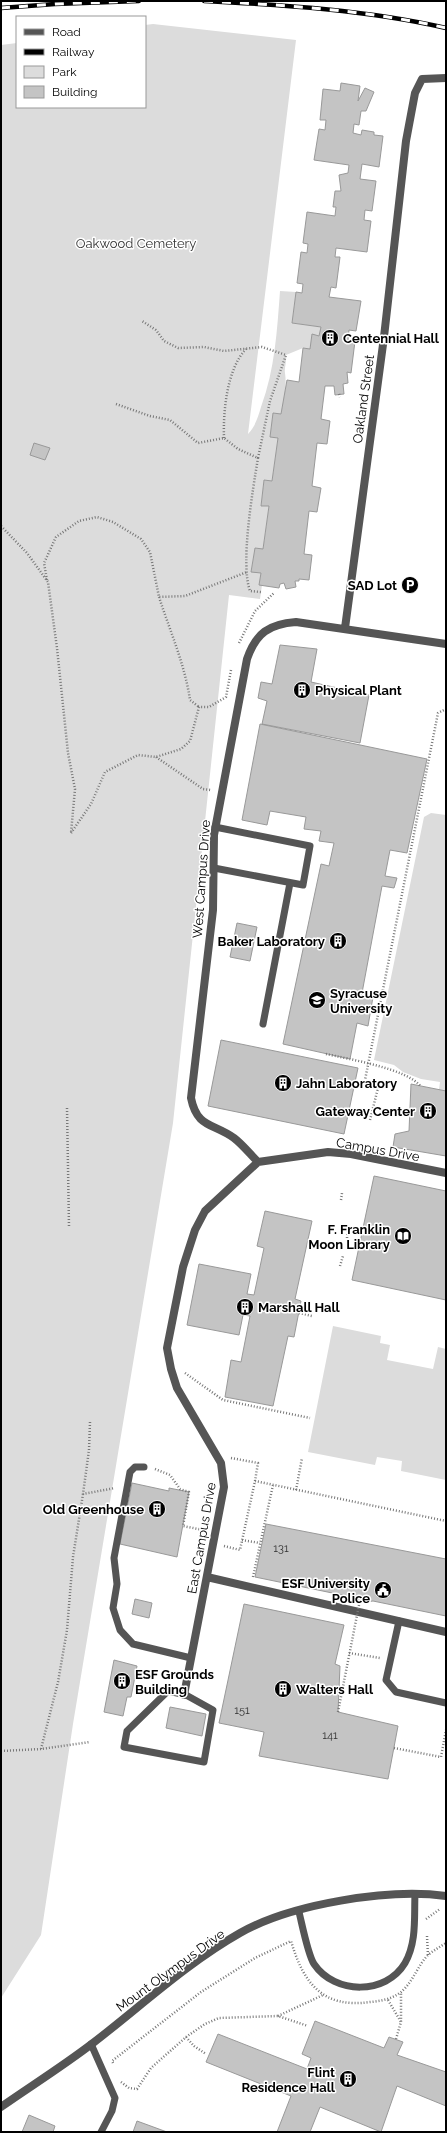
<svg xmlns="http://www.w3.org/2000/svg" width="447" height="2133" font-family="Raleway,sans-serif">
<rect width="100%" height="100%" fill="#fff"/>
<path fill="#dcdcdc" d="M153 24 296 40 248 434C255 427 258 417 261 407 275 369 277 331 280 291L296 292 292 323 321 327 319 336 312 335 310 349 303 348 286 355C287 361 284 369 285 373 287 387 284 401 281 414L273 413 270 437 278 438 272 481 264 480 261 505 269 506 263 549 255 548 251 571 261 573 259 585H262L260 599 229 595 173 1123 73 1724 41 1935 1 1998V45L17 43V107H145V25Z
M431 813 446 815V1091L439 1090 440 1082 421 1079 403 1072 394 1065 374 1060 424 817Z
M333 1326 381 1336 380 1343 390 1345 387 1360 433 1369 438 1347 446 1349V1480L401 1471 402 1461 377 1457 375 1465 308 1452Z"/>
<path fill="#c4c4c4" stroke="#999" d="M341 83 360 86 358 101 365 88 374 92 366 111H361L359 125 354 124 353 133 361 135 362 130 374 132V135L383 136 379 167 362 164 360 179 376 181 372 211 365 210 364 220 371 221 367 252 336 248 335 257H340L336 288 331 287 329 297 361 301 356 331 349 330 348 340 355 341 351 373 347 372 348 383 343 384 344 394 335 395 334 386H325L321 419 330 421 327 444 317 443 312 486 321 488 317 512 309 511 304 554 312 555 309 580 299 579V581H295L296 587 286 589 284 583 280 584 279 588 259 585 261 573 251 572 255 548 263 549 269 506H261L264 480 272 481 278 438 270 437 273 413 281 414 287 380 299 382 303 348 310 349 312 334 319 336 321 327 292 323 296 292 302 293 303 284 297 283 301 252 307 253 308 244 303 243 307 212 335 216 336 207H333L335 191H341L339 175 348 173 349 165 314 160 319 129 325 130 326 120H320L323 89 340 91Z
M34 443 50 448 45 460 30 455Z
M280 645 317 649 311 682 369 695 360 743 262 724 267 701 258 698 261 682 272 684Z
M260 724 427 759 407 853 390 850 385 876 397 878 394 888 382 886 362 993 373 997 368 1026 357 1023 350 1059 283 1044 321 864 329 866 334 843 319 841 321 831 304 829 306 817 270 811 267 825 242 820Z
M237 923 257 927 250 961 230 957Z
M221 1040 358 1068 344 1134 208 1106Z
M411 1084 446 1091V1156L393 1147 395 1134 409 1131Z
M374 1176 446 1191V1300L352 1280Z
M265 1211 312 1221 295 1299 301 1301 294 1337 288 1336 273 1406 225 1397 231 1360 241 1362 250 1316 243 1315 239 1335 187 1325 199 1264 251 1274 247 1294 254 1295 264 1248 257 1246Z
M132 1483 169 1491V1488L189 1492 177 1557 120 1544Z
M266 1524 446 1559V1616L373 1601 366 1602 342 1595 255 1577Z
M135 1599 152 1603 149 1618 132 1614Z
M244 1604 344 1625 335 1664 340 1666 338 1712 398 1726 388 1779 259 1756 264 1732 219 1723Z
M114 1660 137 1666 131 1697H127L123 1716 104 1712Z
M170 1707 206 1714 202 1736 166 1728Z
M315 2021 384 2048 389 2037 403 2042 397 2055 446 2072V2106L397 2086 381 2132 320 2107 310 2132H277L291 2096 206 2062 218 2034 307 2069 311 2058 302 2054Z
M29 2115 55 2126 53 2132H22Z
M137 2121 167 2132H133Z"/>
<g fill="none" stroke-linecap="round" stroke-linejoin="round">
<path stroke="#777" stroke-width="2.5" stroke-dasharray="1 2" stroke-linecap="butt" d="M339 394 340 397
M116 404 150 416 170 420 198 443 224 438 238 449 258 458 270 401 286 355 262 347 224 351 204 347 178 348 164 341 156 330 142 321
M224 438C223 411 227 369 246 349
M258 458C253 489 240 563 250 591L261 592
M1 526 27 553 48 582 57 648 68 753 75 789 71 833
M47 580 44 563 56 537 79 521 97 517 113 522 141 539 150 552 159 597 185 596 247 572
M159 597C170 631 185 665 190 700L199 707
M239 643 255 611 274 593
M156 757 203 789 211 790
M71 833 91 804 105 772 138 755 156 757 181 749 190 741 199 707H209L226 697 231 670
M326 1054C348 1059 409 1069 421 1087
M67 1108 69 1227
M370 1120 378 1088 364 1085 438 713 446 709
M341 1200 342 1193
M347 1238 348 1227
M340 1266 343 1256
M299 1313 312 1316
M185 1373 223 1400 310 1418
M90 1422 89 1450 83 1494 115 1488
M231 1458 258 1463 255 1481
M155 1469 170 1475 180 1489 189 1492 183 1526 203 1530
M296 1490 302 1458
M242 1540 260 1543
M224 1546 240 1550 255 1481 446 1521
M253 1577 273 1485
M349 1653 380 1658
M394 1748 441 1757 446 1730
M41 1749 58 1682 67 1630 73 1557 83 1494
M1 1751 41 1749 90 1742
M426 1919 440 1909
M427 1936 428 1956
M388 2000 401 2022
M278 2016 323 1995
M186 2037 194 2046 206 2054
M396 2039 401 2022V1992
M113 2063 112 2061 201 1992 255 1958 291 1941C303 1982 322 2009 370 2002 381 2001 392 1999 401 1992 413 1982 418 1965 428 1955 434 1950 440 1947 446 1943
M121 2082 129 2088 137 2089 151 2068 186 2037 205 2024 219 2018 278 2016 308 2026"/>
<path stroke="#555" stroke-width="7" d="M214 868 303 885 310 846 215 827
M263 1024 290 883
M144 1467H135L130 1472 114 1558 117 1584 113 1608 120 1630 133 1644 191 1658
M399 1621 386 1680 396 1692 446 1703
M168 1691 186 1695 213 1710 204 1762 124 1747 127 1731Z
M299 1912C302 1924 308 1955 314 1964 335 1995 386 1995 405 1963 417 1942 414 1917 415 1894
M91 2044 115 2098 112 2111 101 2132"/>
<path stroke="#555" stroke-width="8" d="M345 628 384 337 406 141 415 93 422 79 446 78
M258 1162C250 1154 242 1144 234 1138 213 1123 197 1128 191 1098L213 910 214 835 247 659C256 633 269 624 296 622L446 644
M258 1162 328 1152 351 1154 446 1173
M207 1577 446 1632
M184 1695 224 1487 221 1463 177 1388 171 1369 167 1348 183 1267 195 1230 205 1211 258 1162
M1 2107C31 2086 63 2066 93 2043 141 2006 187 1963 240 1933 291 1904 389 1888 446 1896"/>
<g stroke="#000" stroke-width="4.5">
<path id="rail" d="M204 1C285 5 367 10 446 28
M1 8 55 4 139 1"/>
</g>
<use href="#rail" stroke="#fff" stroke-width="3" stroke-dasharray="9" stroke-linecap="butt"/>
<path stroke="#777" stroke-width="2.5" stroke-dasharray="1 2" stroke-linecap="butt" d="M338 1712 360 1600"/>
</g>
<defs>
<g id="building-disc" transform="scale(0.9)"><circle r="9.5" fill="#000" stroke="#fff"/><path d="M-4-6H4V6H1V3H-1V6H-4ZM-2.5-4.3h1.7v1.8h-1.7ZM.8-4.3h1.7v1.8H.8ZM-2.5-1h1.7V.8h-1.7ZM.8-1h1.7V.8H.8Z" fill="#fff"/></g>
<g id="parking-disc" transform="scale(0.9)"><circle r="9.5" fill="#000" stroke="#fff"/><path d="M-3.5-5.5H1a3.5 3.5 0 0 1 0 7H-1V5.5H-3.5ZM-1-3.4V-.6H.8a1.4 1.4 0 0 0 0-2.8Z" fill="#fff"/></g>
<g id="university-disc" transform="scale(0.9)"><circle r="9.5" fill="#000" stroke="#fff"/><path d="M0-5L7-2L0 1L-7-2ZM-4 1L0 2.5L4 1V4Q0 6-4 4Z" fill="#fff"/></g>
<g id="library-disc" transform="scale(0.9)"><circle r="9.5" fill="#000" stroke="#fff"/><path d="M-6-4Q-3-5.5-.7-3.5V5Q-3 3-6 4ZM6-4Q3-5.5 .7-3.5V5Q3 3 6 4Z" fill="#fff"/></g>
<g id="civic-disc" transform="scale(0.9)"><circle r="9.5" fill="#000" stroke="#fff"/><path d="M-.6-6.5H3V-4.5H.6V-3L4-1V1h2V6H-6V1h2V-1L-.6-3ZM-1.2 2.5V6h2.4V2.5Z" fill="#fff"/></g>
</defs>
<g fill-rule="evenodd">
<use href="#building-disc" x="330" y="338"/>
<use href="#parking-disc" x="410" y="585"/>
<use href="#building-disc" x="302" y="690"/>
<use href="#building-disc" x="338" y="941"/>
<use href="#university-disc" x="317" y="1000"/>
<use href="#building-disc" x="283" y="1083"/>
<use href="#building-disc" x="428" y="1111"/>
<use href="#library-disc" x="403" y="1236"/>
<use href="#building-disc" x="245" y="1307"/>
<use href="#building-disc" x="157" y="1509"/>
<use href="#civic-disc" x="383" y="1590"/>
<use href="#building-disc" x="122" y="1681"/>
<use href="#building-disc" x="283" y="1689"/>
<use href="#building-disc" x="348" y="2079"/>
</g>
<g text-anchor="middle" stroke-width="3" stroke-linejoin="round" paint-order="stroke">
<g font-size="11" fill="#313131">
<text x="281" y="1552">131</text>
<text x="242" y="1714">151</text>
<text x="330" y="1739">141</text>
</g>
<g font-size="13" fill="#333" stroke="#fff">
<text x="136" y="248">Oakwood Cemetery</text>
</g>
<g font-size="13" font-weight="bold" fill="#000" stroke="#fff" text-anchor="start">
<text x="343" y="343">Centennial Hall</text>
<text x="397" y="590" text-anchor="end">SAD Lot</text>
<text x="315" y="695">Physical Plant</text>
<text x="325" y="946" text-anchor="end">Baker Laboratory</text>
<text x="330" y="998">Syracuse<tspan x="330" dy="15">University</tspan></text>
<text x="296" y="1088">Jahn Laboratory</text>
<text x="415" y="1116" text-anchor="end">Gateway Center</text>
<text x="390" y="1234" text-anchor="end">F. Franklin<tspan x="390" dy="15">Moon Library</tspan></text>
<text x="258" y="1312">Marshall Hall</text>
<text x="144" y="1514" text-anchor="end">Old Greenhouse</text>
<text x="370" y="1588" text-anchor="end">ESF University<tspan x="370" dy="15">Police</tspan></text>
<text x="135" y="1679">ESF Grounds<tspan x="135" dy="15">Building</tspan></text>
<text x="296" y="1694">Walters Hall</text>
<text x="335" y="2077" text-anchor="end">Flint<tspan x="335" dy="15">Residence Hall</tspan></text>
</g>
<g font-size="13" fill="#000" stroke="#fff">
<text transform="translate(363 399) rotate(-82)" y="5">Oakland Street</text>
<text transform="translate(201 879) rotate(-86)" y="5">West Campus Drive</text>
<text transform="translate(378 1149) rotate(10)" y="5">Campus Drive</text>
<text transform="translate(201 1538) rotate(-80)" y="5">East Campus Drive</text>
<text transform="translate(170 1970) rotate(-36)" y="5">Mount Olympus Drive</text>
</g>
</g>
<rect width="447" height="2133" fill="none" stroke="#000000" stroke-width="4"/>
<rect x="16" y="16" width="130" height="92" fill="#ffffff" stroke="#999999"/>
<rect x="24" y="29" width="20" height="6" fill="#555555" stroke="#999999"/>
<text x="52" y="36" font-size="12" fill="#000000">Road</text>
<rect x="24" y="49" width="20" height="6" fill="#000000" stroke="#999999"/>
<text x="52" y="56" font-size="12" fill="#000000">Railway</text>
<rect x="24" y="66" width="20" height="12" fill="#dcdcdc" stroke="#999999"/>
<text x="52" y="76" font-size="12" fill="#000000">Park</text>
<rect x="24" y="86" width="20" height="12" fill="#c4c4c4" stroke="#999999"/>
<text x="52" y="96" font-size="12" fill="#000000">Building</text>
</svg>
